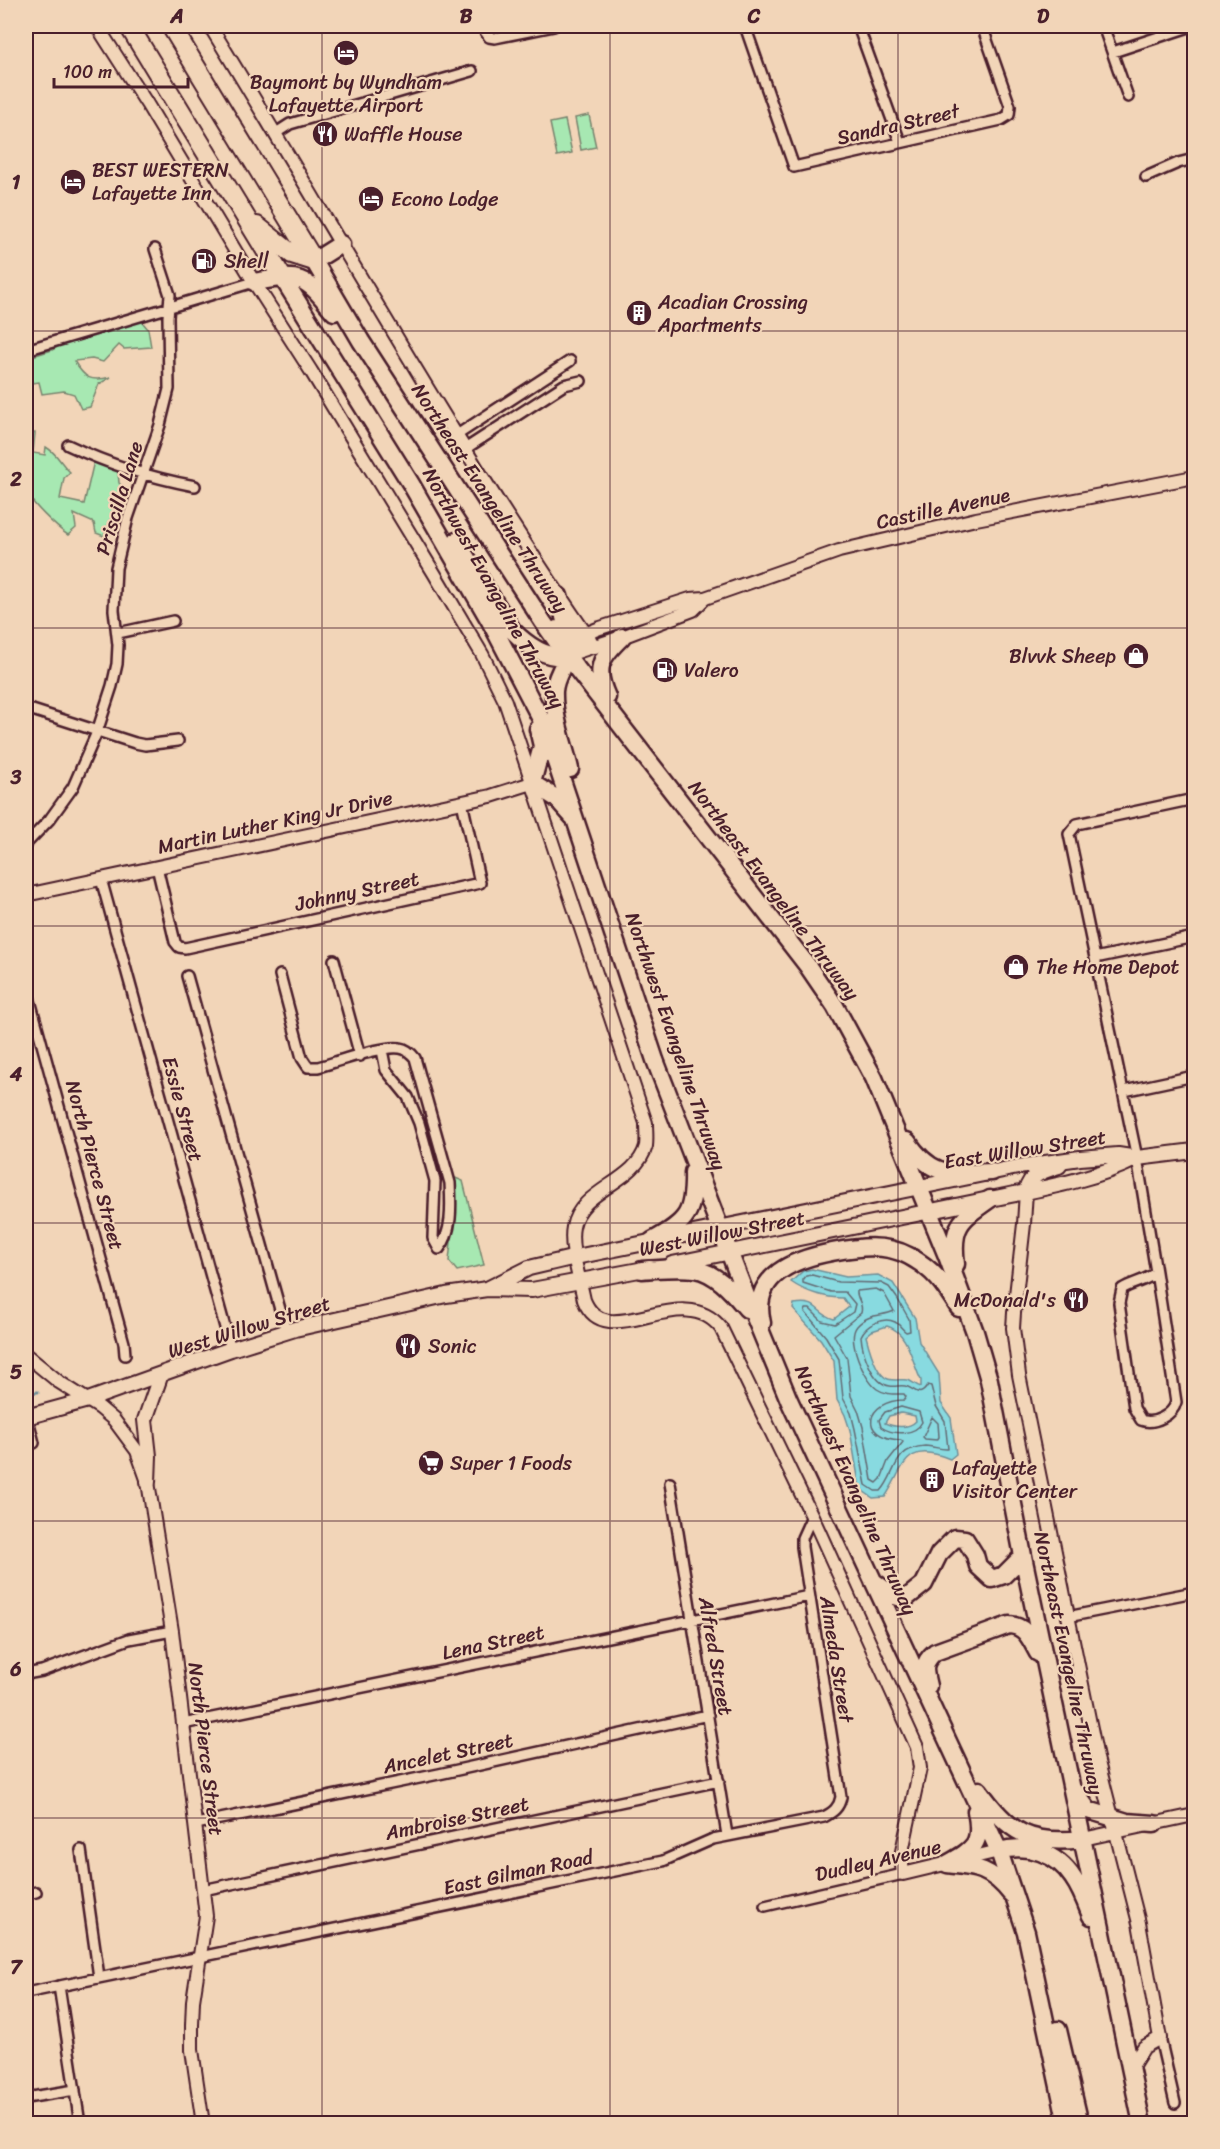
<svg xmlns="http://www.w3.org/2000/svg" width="1220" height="2149" font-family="Sriracha,sans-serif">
<rect width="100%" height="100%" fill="#f2d5b8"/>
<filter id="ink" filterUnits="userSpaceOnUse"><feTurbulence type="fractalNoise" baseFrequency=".0167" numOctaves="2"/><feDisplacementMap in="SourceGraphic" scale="12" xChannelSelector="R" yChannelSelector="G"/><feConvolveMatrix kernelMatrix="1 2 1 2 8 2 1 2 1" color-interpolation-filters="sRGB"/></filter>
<g filter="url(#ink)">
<path fill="#a7e8b2" stroke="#78846e" stroke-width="1.5" d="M589 115 596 147 581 150 575 118Z
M565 120 572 153 557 156 550 123Z
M139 318 148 329 151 347 124 349 119 345 103 362 92 359 74 361C85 379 91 382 111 377L99 384 90 407 81 409 74 394 64 391 42 394 39 382 33 383 28 373H26V358L52 350 68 341Z
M26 433H35L33 453 45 455 46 447C59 455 59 462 70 472L64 478 60 499 84 504 94 461 118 471 119 483 125 489 120 513H113L104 536 96 533 94 523 74 514 76 528 68 535C57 528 29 502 26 490 23 482 26 444 26 433Z
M453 1177 463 1181 484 1265 457 1271 449 1261 456 1195Z"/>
<path fill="#88dae0" stroke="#6f8f98" stroke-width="1.5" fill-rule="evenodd" d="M812 1269 846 1277 878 1275 893 1283 915 1318 919 1342 939 1374 941 1403 951 1418 956 1454 950 1459C904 1440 905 1467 885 1497L873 1498 860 1489 850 1430 845 1415 837 1400 834 1361 821 1340 793 1309 794 1304C820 1300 814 1313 834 1319L849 1307 843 1298C825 1298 805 1292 791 1282L803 1271ZM887 1326C909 1332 912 1363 921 1380V1387C915 1385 913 1382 908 1380 901 1379 894 1381 888 1379 876 1375 869 1348 866 1336L872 1331ZM901 1413 915 1416 916 1421C909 1429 893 1427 885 1423L889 1416Z"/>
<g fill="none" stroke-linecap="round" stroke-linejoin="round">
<path stroke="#636a73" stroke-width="1.5" d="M812 1275 838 1282 881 1283 889 1287 897 1298 909 1319 910 1331 906 1332C902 1329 899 1324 895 1322 883 1316 866 1325 861 1336 862 1351 872 1384 890 1386 895 1387 900 1385 905 1386 915 1388 919 1400 928 1385L931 1386 936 1406 945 1421 948 1449C941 1450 933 1446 925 1446 893 1448 897 1473 881 1491H875L866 1485 855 1429 851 1413 843 1398 839 1359 826 1337 805 1312 806 1309H810L822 1321 835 1324 853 1312 855 1304 845 1292H831L803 1283V1280L806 1276Z
M876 1289 884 1293 894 1311C883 1317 870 1312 857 1326 846 1339 864 1380 877 1389 886 1395 894 1394 904 1394L906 1397 904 1400C866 1400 857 1438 901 1440L903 1442 888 1461 881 1479 877 1483 872 1480 863 1427 858 1410 851 1396 847 1358 834 1335 861 1313C864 1303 856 1299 857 1291Z
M901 1407 919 1412 922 1422C915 1436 893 1435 881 1427L879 1420 885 1412Z
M932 1417 938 1423 939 1437 937 1440 925 1439 923 1437Z"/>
<path stroke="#6f8f98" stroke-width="3" d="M26 1393 38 1392
M1188 2124 1194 2119"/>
<g stroke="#4a1f2b" stroke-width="14">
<path id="minor" d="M481 26 489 37 495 38 554 26
M745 26 794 167 1001 120 1009 115 1010 106 982 26
M858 26 900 142
M1103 26 1128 97
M1113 52 1192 26
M276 133 290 124 472 71
M1146 177 1178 163 1194 159
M26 350 254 282
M457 435 570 361
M68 445C108 464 152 478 195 486
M465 449 564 385 581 381
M118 633 173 621
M26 708 135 743 145 745 178 741
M26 844 50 819 73 787 97 732 112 686 117 664 118 645 114 610 116 568 128 518 160 425 169 389 168 317 170 295 155 249
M157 867 175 942 179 947 185 948 480 883 462 802
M101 879 231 1349
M1095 958 1194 937
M334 960 360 1056
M280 975 302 1058 308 1067H318C337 1062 383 1045 400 1048 407 1049 411 1053 415 1058L450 1183C451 1204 453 1232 439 1249L433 1238 435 1181 419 1123 408 1097 386 1070 382 1050
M187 976 286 1331
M26 986 124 1343 125 1355
M1124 1091 1194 1076
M1156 1272 1137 1158 1069 834 1077 824 1194 799
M1156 1272 1176 1402C1173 1415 1154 1425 1141 1420L1134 1408 1119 1303 1122 1289C1133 1282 1147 1281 1156 1272Z
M26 1444 34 1443 27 1416
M670 1483 727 1835
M1067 1617 1194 1592
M26 1674 42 1671 129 1639 172 1631
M183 1724 809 1596
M196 1824 439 1774 708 1715
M81 1850 99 1977
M203 1890 719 1781
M26 1894 36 1892
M765 1906 903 1874
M59 1986 80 2124
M26 1993 663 1861 713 1839 824 1817C833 1812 839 1808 841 1797L802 1547V1538L812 1516
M1160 2038 1175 2103
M26 2098 75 2090"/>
</g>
<g stroke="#4a1f2b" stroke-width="16">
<path id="tertiary" d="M97 26 147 104 254 282 311 371 434 573 482 654 505 701 646 1123C646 1130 647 1138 646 1146 636 1183 580 1189 573 1227 569 1247 580 1279 584 1300 606 1356 682 1278 721 1328L812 1516 917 1747 920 1768 901 1856 903 1874 999 1851
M210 26C337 233 455 447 595 647
M568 655 622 637 693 610 705 598
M567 656 585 634 600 628 690 599 705 598 839 551 976 519 1194 477
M26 895 491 796 532 783
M1026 1191 1024 1224 1014 1313 1013 1328 1019 1375 1097 1758 1139 1923 1160 2038 1144 2047 1131 2068
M26 1355 59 1382 100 1408 114 1420 137 1451 148 1482 172 1631 206 1916 193 2001 192 2025V2050L203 2124
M1083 1839 1194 1815"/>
</g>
<g stroke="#4a1f2b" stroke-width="18">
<path id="secondary" d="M1026 1191C1030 1174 1043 1171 1059 1166
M672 1264C773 1243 874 1223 975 1202 1027 1191 1091 1182 1137 1158
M489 1288 529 1268 576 1257 1018 1167 1080 1158 1118 1155 1137 1158 1194 1151
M26 1417 88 1400 231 1349 295 1329 446 1295 487 1289 532 1290 650 1268
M148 1482 149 1456 145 1420 161 1374"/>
</g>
<g stroke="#4a1f2b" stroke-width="21">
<path id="trunk" d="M341 244 314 261 361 341 543 622 567 656 807 965 835 1006 874 1078 947 1256 975 1332 989 1380 1023 1556 1142 2124
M282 277 411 484 490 621 543 723 655 1060 745 1293 789 1400 999 1851 1026 1932 1067 2124
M254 282C301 274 303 274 334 312
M456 541 513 631C527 645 545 659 567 656
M559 596C563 613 571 639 566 656 563 669 555 677 554 691 553 717 564 744 570 769
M557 629 585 634
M607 697C594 668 600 658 622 637
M538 729 542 746 532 783 556 798 573 817
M907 1141C933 1179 951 1173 992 1172
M652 1241C688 1221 694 1213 693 1172
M956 1264C951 1226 960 1220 990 1199
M642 1270C659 1269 678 1267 695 1269 717 1273 733 1293 747 1309
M762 1323C750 1275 795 1259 832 1252 858 1247 885 1243 909 1256 934 1269 945 1286 959 1308
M873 1581 892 1595 905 1599 924 1584 939 1554 955 1538 965 1539 975 1555 978 1566 992 1579 1004 1575 1023 1556
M928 1686C924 1670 922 1663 935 1652L1009 1625C1026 1626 1030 1639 1038 1653
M979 1790C1010 1834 1030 1845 1083 1839
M1075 1792 1088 1810 1127 1822 1154 1824
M999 1851C1027 1843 1057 1853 1073 1878 1081 1889 1086 1903 1091 1916
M947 1864C974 1849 983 1844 976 1811
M947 1864C977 1867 992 1869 1011 1894
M1058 2030 1080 2124"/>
</g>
<g stroke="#4a1f2b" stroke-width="22">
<path id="motorway" d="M129 26 282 277
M171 26 314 261
M257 226 292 254 314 261"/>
</g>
<use href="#minor" stroke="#f2d5b8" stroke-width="9"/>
<use href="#tertiary" stroke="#f2d5b8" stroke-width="12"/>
<use href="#secondary" stroke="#f2d5b8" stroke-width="14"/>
<use href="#trunk" stroke="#f2d5b8" stroke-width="16"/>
<use href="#motorway" stroke="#f2d5b8" stroke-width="18"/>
</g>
</g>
<path fill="none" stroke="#4a1f2b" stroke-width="1.5" stroke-opacity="0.55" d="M322 26V2124M610 26V2124M898 26V2124M26 331H1194M26 628H1194M26 926H1194M26 1223H1194M26 1521H1194M26 1818H1194"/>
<defs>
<g id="hotel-disc" transform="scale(1.35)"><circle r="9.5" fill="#4a1f2b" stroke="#f2d5b8"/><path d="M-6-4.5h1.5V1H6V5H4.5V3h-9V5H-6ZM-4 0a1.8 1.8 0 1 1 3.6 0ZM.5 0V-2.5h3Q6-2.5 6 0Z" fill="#fff"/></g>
<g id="restaurant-disc" transform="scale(1.35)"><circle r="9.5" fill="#4a1f2b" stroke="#f2d5b8"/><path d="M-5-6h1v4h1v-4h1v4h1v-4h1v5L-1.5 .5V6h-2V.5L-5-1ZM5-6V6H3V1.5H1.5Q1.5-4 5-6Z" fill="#fff"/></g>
<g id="fuel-disc" transform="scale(1.35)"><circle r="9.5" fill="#4a1f2b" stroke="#f2d5b8"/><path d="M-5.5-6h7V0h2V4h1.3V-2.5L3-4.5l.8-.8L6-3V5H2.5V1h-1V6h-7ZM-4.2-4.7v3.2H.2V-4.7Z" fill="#fff"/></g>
<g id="building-disc" transform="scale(1.35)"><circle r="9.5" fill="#4a1f2b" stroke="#f2d5b8"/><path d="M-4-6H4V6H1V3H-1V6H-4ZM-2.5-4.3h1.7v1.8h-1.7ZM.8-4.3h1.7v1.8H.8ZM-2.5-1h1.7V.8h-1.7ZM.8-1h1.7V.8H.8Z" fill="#fff"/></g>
<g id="shop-disc" transform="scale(1.35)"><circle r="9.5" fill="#4a1f2b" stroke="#f2d5b8"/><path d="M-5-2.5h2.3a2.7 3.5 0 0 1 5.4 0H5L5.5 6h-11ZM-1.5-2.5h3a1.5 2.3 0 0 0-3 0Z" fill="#fff"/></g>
<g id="supermarket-disc" transform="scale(1.35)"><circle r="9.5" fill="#4a1f2b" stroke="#f2d5b8"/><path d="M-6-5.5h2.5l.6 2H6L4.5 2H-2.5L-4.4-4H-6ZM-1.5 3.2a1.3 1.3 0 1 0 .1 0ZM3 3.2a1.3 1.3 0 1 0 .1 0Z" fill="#fff"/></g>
</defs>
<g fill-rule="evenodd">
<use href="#hotel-disc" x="346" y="53"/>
<use href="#restaurant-disc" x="325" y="134"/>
<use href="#hotel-disc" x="73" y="182"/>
<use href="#hotel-disc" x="371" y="199"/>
<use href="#fuel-disc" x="204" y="261"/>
<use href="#building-disc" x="639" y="313"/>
<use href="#shop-disc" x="1136" y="656"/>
<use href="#fuel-disc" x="665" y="670"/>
<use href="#shop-disc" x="1016" y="967"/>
<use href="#restaurant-disc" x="1076" y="1300"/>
<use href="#restaurant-disc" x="408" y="1346"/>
<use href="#supermarket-disc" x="431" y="1463"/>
<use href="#building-disc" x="932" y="1480"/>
</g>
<g text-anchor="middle" stroke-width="4.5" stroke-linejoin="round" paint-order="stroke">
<g font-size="20" fill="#4a1f2b" stroke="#f2d5b8" text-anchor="start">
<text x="346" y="89" text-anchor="middle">Baymont by Wyndham<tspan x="346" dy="23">Lafayette Airport</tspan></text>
<text x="344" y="141">Waffle House</text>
<text x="92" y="177">BEST WESTERN<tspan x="92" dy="23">Lafayette Inn</tspan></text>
<text x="391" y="206">Econo Lodge</text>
<text x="224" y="268">Shell</text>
<text x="658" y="309">Acadian Crossing<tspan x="658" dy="23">Apartments</tspan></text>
<text x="1116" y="663" text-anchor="end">Blvvk Sheep</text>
<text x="684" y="677">Valero</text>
<text x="1036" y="974">The Home Depot</text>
<text x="1056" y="1307" text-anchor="end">McDonald's</text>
<text x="428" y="1353">Sonic</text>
<text x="450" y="1470">Super 1 Foods</text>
<text x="952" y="1475">Lafayette<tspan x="952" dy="23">Visitor Center</tspan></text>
</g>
<g font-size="20" fill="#4a1f2b" stroke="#f2d5b8">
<text transform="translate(898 124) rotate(-13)" y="7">Sandra Street</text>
<text transform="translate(119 498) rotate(-73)" y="7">Priscilla Lane</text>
<text transform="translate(490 498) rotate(57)" y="7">Northeast Evangeline Thruway</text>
<text transform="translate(943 508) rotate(-12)" y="7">Castille Avenue</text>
<text transform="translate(494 588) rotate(61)" y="7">Northwest Evangeline Thruway</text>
<text transform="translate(275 822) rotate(-12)" y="7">Martin Luther King Jr Drive</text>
<text transform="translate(774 890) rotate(53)" y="7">Northeast Evangeline Thruway</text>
<text transform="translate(357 891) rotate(-12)" y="7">Johnny Street</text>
<text transform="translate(676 1041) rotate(71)" y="7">Northwest Evangeline Thruway</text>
<text transform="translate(183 1109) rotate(75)" y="7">Essie Street</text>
<text transform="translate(1025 1149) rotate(-9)" y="7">East Willow Street</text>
<text transform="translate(95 1165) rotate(75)" y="7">North Pierce Street</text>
<text transform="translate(722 1233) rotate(-11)" y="7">West Willow Street</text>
<text transform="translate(249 1327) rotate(-17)" y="7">West Willow Street</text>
<text transform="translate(856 1490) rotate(66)" y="7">Northwest Evangeline Thruway</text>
<text transform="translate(493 1642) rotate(-12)" y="7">Lena Street</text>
<text transform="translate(716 1656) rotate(80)" y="7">Alfred Street</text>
<text transform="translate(837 1659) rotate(81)" y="7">Almeda Street</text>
<text transform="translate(1069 1663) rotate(78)" y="7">Northeast Evangeline Thruway</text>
<text transform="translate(206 1749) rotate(83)" y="7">North Pierce Street</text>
<text transform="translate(448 1753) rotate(-12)" y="7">Ancelet Street</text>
<text transform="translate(457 1818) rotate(-12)" y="7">Ambroise Street</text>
<text transform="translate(878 1860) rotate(-13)" y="7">Dudley Avenue</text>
<text transform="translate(518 1872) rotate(-12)" y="7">East Gilman Road</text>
</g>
</g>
<rect width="1220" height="2149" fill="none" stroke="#f2d5b8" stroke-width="66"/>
<path d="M54 78v9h134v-9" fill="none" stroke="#4a1f2b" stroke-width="3"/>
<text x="63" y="78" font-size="18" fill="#4a1f2b" stroke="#f2d5b8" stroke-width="4.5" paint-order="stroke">100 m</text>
<rect x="33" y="33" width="1154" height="2083" fill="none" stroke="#4a1f2b" stroke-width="2"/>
<g font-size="20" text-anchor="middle" font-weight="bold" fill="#4a1f2b">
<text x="177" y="23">A</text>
<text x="466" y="23">B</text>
<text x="754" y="23">C</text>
<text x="1043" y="23">D</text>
<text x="16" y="189">1</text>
<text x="16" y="486">2</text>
<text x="16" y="784">3</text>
<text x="16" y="1081">4</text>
<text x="16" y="1379">5</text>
<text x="16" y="1676">6</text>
<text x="16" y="1974">7</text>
</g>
</svg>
